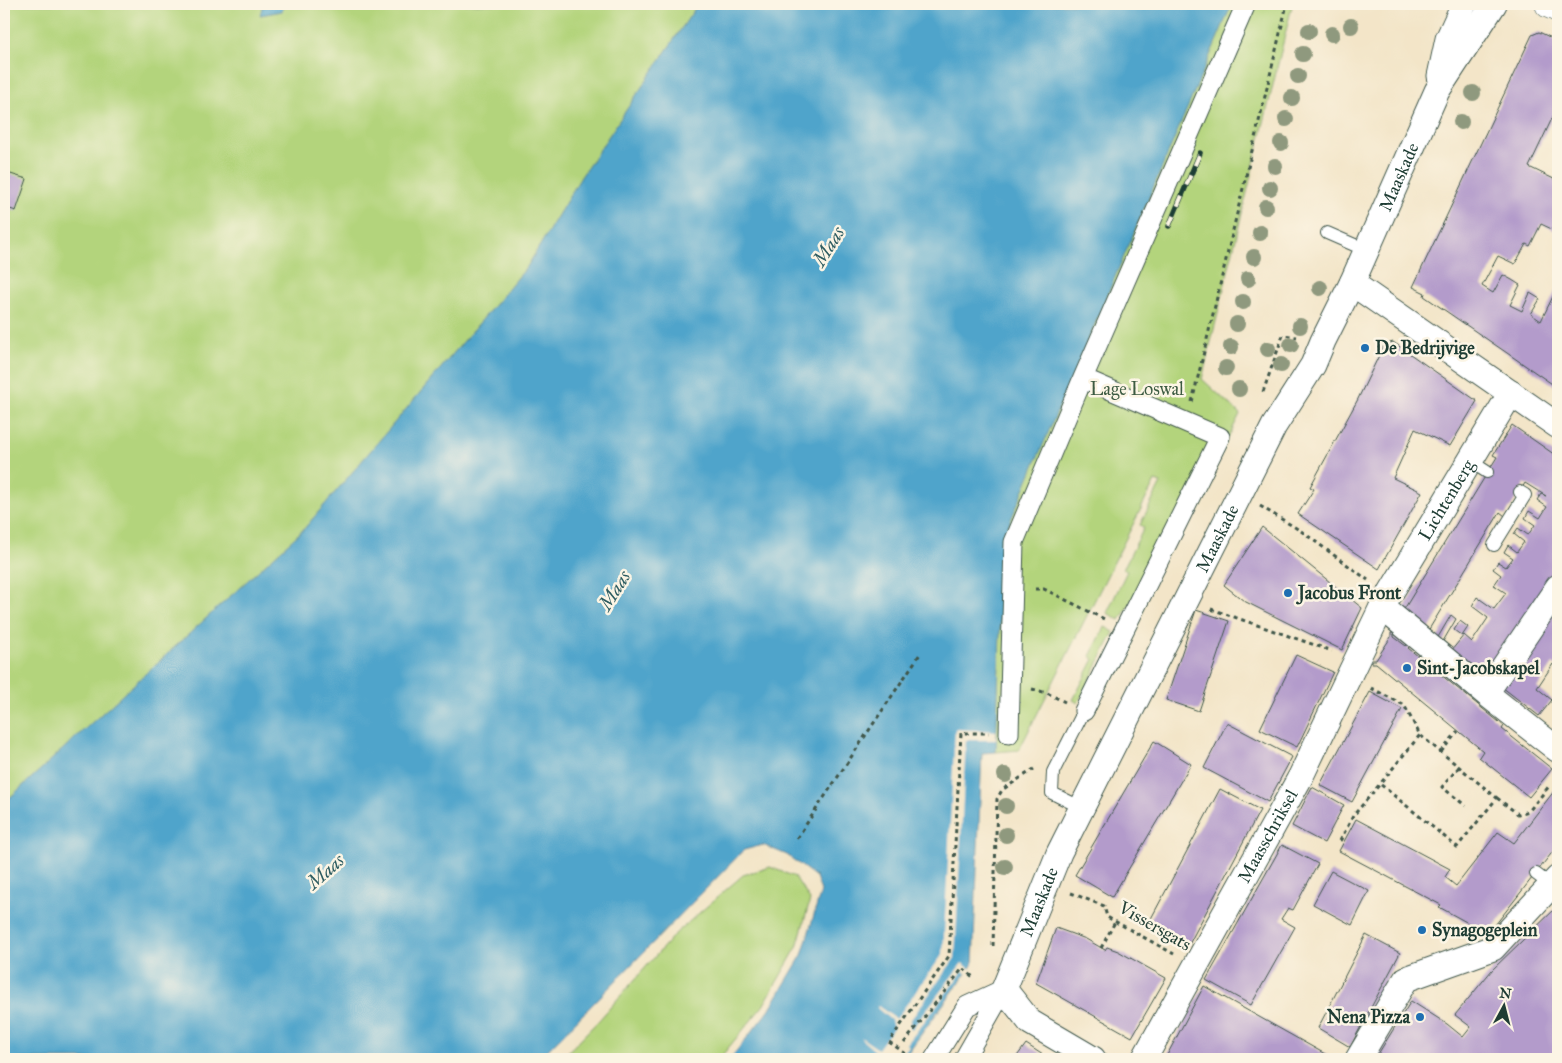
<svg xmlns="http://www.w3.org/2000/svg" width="1562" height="1063" font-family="'IM FELL Great Primer',serif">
<rect width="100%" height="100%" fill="#fcf5e5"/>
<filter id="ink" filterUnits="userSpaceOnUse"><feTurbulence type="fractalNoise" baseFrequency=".02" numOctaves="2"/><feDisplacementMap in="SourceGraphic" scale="10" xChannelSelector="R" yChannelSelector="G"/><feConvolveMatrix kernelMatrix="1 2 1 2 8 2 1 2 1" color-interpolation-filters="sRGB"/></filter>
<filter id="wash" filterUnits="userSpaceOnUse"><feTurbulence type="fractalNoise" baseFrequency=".0096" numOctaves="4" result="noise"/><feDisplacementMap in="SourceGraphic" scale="20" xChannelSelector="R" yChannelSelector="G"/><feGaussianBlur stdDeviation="1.12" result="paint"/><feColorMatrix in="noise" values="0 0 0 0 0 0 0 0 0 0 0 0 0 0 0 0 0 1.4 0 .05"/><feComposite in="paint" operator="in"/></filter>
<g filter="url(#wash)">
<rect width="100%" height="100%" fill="#f3e5c8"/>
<path fill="#b3d47c" stroke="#698858" d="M4 4H263L261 15 282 11 285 4H698L581 177 527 267 304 529 4 803Z
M1232 4H1291L1292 6 1202 379 1240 414 1217 460 1120 620 1107 613 1127 571 1123 569 1144 528 1140 525 1161 483 1155 481 1019 750 996 752 1003 538Z
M1105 627 1114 632 1078 703 1073 700 1094 659 1090 656Z
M770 867 795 877 810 900 797 947 763 1006 719 1059H561L600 1019 675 934 743 875Z"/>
<path fill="#4fa4cb" stroke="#377080" d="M263 4H285L282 11 260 15Z
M698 4H1232L1003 538 996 752 982 753 973 964 903 1059H730L769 1010 802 955 821 891 816 877 787 855 763 845 744 850 539 1059H4V803L304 529 527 267 581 177Z"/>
<path fill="#f3e5c8" d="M955 729 996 731V740H966L955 958 910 1021 911 1030 962 963 971 969 967 974 963 971 907 1044 909 1046 898 1059 893 1057 891 1059H882L880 1055 861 1039 862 1038 878 1049 893 1028 891 1020 877 1008 878 1006 896 1019 943 954Z"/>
<g id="blocks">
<path fill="#b39bcb" d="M1539 32 1558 41V106L1529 167 1558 181V232L1541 224 1530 246 1526 244 1515 264 1498 256 1482 286 1493 293 1503 275 1512 280 1520 285 1510 305 1522 311 1530 293 1540 299 1531 314 1541 321 1558 286V388L1424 296 1425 293 1413 287 1532 35Z
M4 172 27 179 16 211 4 207Z
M1393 342 1477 401 1450 446 1415 429 1393 478 1422 492 1379 569 1298 514 1314 489 1310 487 1357 401 1384 345Z
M1512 425 1558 457V568L1483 677 1451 651 1464 635 1472 642 1488 618 1472 606 1477 597 1494 609 1506 593 1494 585 1501 575 1493 569 1498 562 1506 567 1513 558 1504 552 1508 545 1517 552 1524 542 1514 534 1518 528 1528 535 1535 525 1525 518 1529 511 1540 518 1547 507 1537 500 1541 494 1546 496 1525 483 1505 516 1500 512 1428 631 1403 611 1497 457 1493 455Z
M1262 527 1362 608 1342 650 1244 601 1224 585Z
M1558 606V668L1553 664 1537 688 1552 700 1539 716 1502 687Z
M1196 610 1229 621 1199 711 1166 700Z
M1451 615 1456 619 1442 643 1437 639Z
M1460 621 1468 627 1462 636 1454 630Z
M1391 633H1394V637L1406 646 1408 643 1411 645 1408 648 1504 726 1502 729 1552 769 1529 797 1479 757 1483 751 1376 663H1372V660H1376L1391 637Z
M1296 655 1333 672 1297 747 1260 729Z
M1370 692 1402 709 1352 802 1320 785Z
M1227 723 1292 757 1268 802 1204 768Z
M1154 741 1191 764 1112 897 1075 875Z
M1558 786V845L1488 934 1439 907 1441 905 1339 851 1356 819 1450 869 1445 877 1456 886 1498 832 1514 843Z
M1312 787 1344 805 1324 843 1292 826Z
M1220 789 1260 810 1186 950 1146 928Z
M1282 845 1318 864 1293 910 1288 908 1281 919 1295 927 1251 1005 1206 980Z
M1331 871 1369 891 1352 925 1313 904Z
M1558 906V1059H1375L1411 1001 1447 1024 1463 1037 1471 1027 1455 1015 1492 970Z
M1056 928 1086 939 1105 950 1107 947 1118 951 1166 978 1132 1037 1036 983Z
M1366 935 1400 953 1350 1047 1318 1028Z
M1204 986 1334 1059H1169L1166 1057Z
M1026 1044 1043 1055 1051 1059H1015Z"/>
</g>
</g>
<g filter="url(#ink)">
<use href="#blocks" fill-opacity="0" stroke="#3f564a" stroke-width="1"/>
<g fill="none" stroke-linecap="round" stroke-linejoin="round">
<g stroke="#3f564a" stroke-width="14">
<path id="service" d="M1327 233 1366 250
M1470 461 1487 472
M1494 545 1525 495 1520 492
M1082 808 1052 793 1053 772 1084 711
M1536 874 1552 886"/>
</g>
<g stroke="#3f564a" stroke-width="21">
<path id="pedestrian" d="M1083 378 1220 437 1084 711
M1009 734 1014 542 1083 378 1246 4
M934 1059 967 1006 1004 989
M964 1059 1004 989"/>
</g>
<g stroke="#3f564a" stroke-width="27">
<g id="minor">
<path d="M1440 76 1448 39 1464 4"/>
<path d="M1352 283 1558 426"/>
<path d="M1382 607 1488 695 1558 750"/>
<path d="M1486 693 1558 587"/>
<path id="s1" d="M1093 1059 1030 1022 1004 989 1059 853 1274 426 1313 365 1323 341 1352 283 1437 91 1494 4"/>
<path id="s2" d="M1144 1059 1301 776 1382 607 1511 393"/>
<path d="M1358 1059 1406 979 1493 948 1558 878"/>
</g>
</g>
<g stroke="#3f564a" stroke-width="29">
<path id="tertiary" d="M1549 4 1558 8"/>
</g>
<path stroke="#3f564a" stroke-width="3" stroke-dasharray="4 4" stroke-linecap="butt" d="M1263 392 1283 335 1297 337
M1192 402 1287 4
M1260 506 1301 531 1368 580
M1035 589H1044L1106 620
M1211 609 1332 651
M1371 688 1404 705 1420 735 1497 798 1457 847 1380 784 1420 735
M1032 689 1047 693 1065 702
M1441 752 1458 731
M1459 767 1442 787 1466 806
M1497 798 1518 814 1529 811 1550 785
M797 838 920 654
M1340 841 1353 816 1380 784
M1071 893 1104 906 1107 917 1174 954
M993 946 997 799 1002 790 1034 769
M1101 948 1115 922
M904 1043 963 968 974 978
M912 1058 889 1042 949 956 961 733H989"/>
<use href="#service" stroke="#fff" stroke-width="12"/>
<use href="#pedestrian" stroke="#fff" stroke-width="19"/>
<use href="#minor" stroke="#fff" stroke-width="25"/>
<use href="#tertiary" stroke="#fff" stroke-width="28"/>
<g stroke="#1f3d34" stroke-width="5.5">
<path id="rail" d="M1169 226 1200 153"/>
</g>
<use href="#rail" stroke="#fcf5e5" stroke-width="4" stroke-dasharray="11" stroke-linecap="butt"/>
</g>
<g fill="#8f997e">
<circle cx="1351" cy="26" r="8"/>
<circle cx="1309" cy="31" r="8"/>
<circle cx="1332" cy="34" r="8"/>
<circle cx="1303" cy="54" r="8"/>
<circle cx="1298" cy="76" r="8"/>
<circle cx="1473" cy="93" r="8"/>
<circle cx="1292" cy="98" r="8"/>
<circle cx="1286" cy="119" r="8"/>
<circle cx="1461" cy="122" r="8"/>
<circle cx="1281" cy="143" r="8"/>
<circle cx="1275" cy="166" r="8"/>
<circle cx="1270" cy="188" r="8"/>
<circle cx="1266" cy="207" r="8"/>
<circle cx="1260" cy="233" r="8"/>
<circle cx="1254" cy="257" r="8"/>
<circle cx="1248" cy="279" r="8"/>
<circle cx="1320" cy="288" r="8"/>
<circle cx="1243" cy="302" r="8"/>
<circle cx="1237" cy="324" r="8"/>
<circle cx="1300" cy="326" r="8"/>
<circle cx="1291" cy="345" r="8"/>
<circle cx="1231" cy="347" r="8"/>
<circle cx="1268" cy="349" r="8"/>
<circle cx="1281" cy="365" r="8"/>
<circle cx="1226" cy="368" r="8"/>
<circle cx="1239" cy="389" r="8"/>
<circle cx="1005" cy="775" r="8"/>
<circle cx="1006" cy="806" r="8"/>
<circle cx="1006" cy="835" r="8"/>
<circle cx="1005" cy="867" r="8"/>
</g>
</g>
<g fill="#1f6fb2" stroke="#fcf5e5" stroke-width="2">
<circle cx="1365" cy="348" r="5"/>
<circle cx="1288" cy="593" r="5"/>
<circle cx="1407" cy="668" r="5"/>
<circle cx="1422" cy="930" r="5"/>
<circle cx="1420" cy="1017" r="5"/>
</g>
<g text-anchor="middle" stroke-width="5" stroke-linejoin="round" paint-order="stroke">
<g font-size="18" fill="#1f3d34" stroke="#fcf5e5">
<text dy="6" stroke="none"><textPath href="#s1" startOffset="1019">Maaskade</textPath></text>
<text dy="6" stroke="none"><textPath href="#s2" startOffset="636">Lichtenberg</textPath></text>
<text dy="6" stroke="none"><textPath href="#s1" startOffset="614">Maaskade</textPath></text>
<text dy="6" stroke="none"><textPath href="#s2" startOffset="255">Maasschriksel</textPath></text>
<text dy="6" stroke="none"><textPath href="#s1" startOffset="209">Maaskade</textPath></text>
<text transform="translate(1155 926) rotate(30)" y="6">Vissersgats</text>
</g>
<g font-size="18" font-weight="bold" fill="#1f3d34" stroke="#fcf5e5" text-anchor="start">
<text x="1375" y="354">De Bedrijvige</text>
<text x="1298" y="599">Jacobus Front</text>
<text x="1417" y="674">Sint-Jacobskapel</text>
<text x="1432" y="936">Synagogeplein</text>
<text x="1410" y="1023" text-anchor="end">Nena Pizza</text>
</g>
<g font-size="18" fill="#3d5b42" stroke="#fcf5e5">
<text x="1137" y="395">Lage Loswal</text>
</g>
<g font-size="19" font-style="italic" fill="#2d5c61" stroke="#fcf5e5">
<text transform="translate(828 246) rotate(-58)" y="7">Maas</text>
<text transform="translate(614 590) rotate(-58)" y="7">Maas</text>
<text transform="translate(325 871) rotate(-41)" y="7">Maas</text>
</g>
</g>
<rect width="1562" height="1063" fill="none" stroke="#fcf5e5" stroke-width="20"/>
<g transform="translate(1504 1006) rotate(7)" stroke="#fcf5e5" stroke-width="4" paint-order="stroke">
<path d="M0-4L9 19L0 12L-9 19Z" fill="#1f3d34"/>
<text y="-8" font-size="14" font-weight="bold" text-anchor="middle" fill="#1f3d34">N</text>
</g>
</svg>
